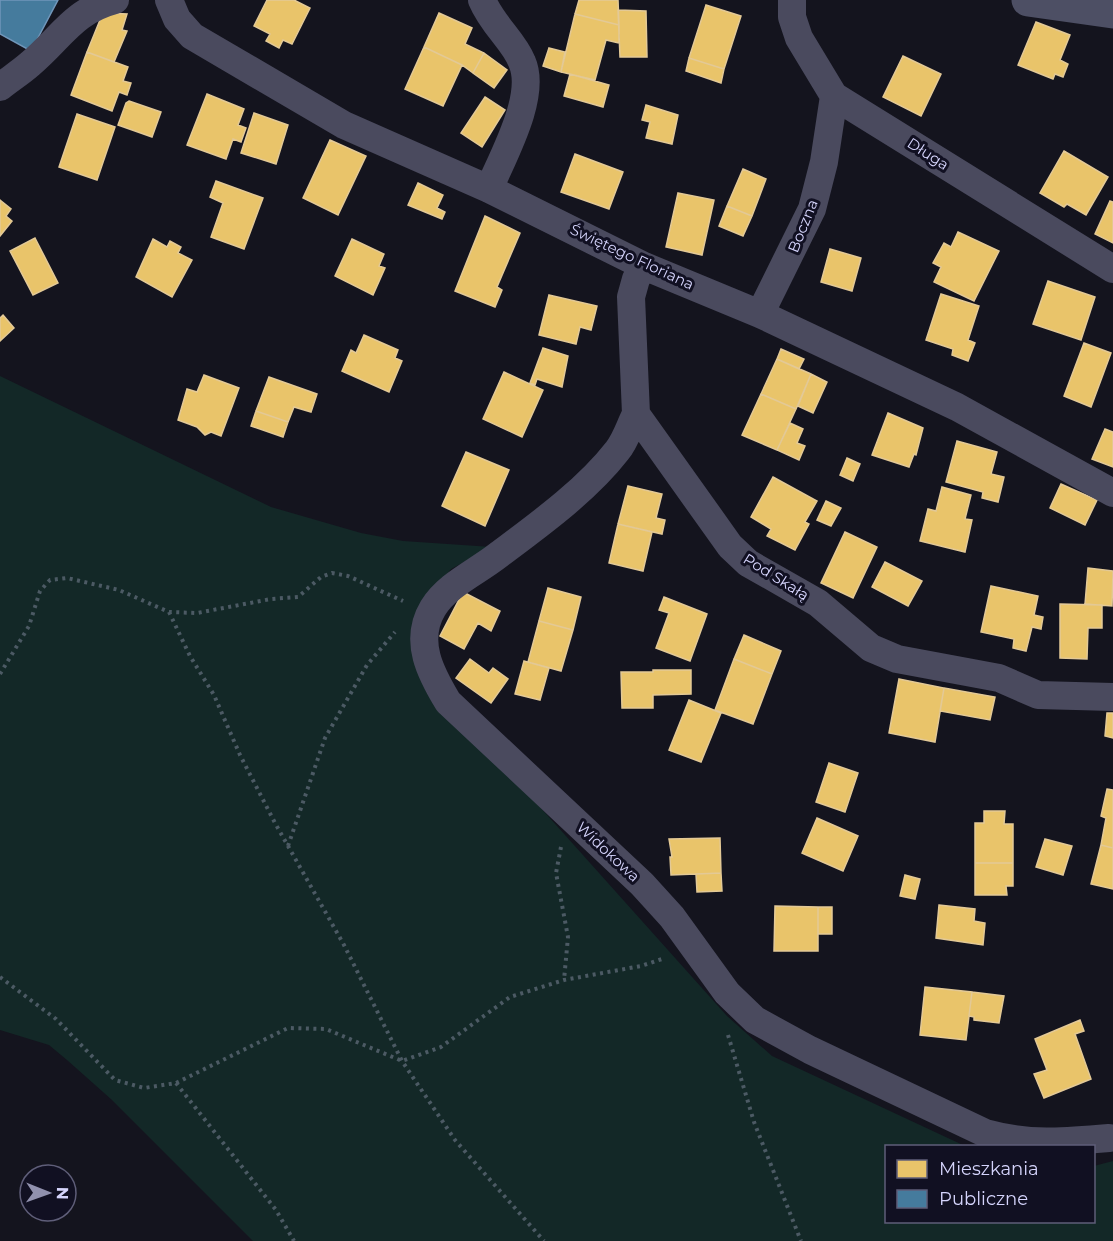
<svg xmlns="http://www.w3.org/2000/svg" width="1113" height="1241" font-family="Montserrat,sans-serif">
<rect width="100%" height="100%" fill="#14141e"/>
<path fill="#132827" d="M0 376 271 507 361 533 403 541 492 547 451 569 415 616 414 653 531 797 727 1016 772 1056 965 1146H886V1222H1094V1166L1113 1161V1241H253L112 1100 67 1060 49 1045 0 1030Z"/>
<path fill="#e9c46a" stroke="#e3c996" stroke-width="1.5" d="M267 0H294L310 8 292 44 283 40 279 48 266 41 270 34 254 26Z
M579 0H618L619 25 575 14Z
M706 5 741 16 724 69 689 58Z
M618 10 646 11 647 57H620Z
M107 13 127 14 122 30 127 31 114 62 87 52 102 15Z
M439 13 472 28 465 44 484 53 473 73 462 65 424 47Z
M575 14 619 25V43L606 40 595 80 561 72Z
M1036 22 1070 35 1060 60 1068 64 1063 77 1055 74 1053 79 1018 65Z
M424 47 462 65 443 106 405 89Z
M549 48 565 52 561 72 543 66Z
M87 52 128 67 123 81 131 83 127 95 119 92 112 111 71 95Z
M484 53 507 70 494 88 473 73Z
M903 56 941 74 921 116 883 97Z
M689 58 724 69 721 83 686 71Z
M570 74 609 85 603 107 564 96Z
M207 94 244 109 238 125 246 128 241 142 233 139 226 159 187 145Z
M485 97 505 110 482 147 461 133Z
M129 101 161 112 152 137 118 125 126 103Z
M646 105 678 115 672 144 646 138 650 122 642 120Z
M254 113 288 125 276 164 241 153Z
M77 114 115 127 97 180 59 167Z
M330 140 366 156 338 215 303 198Z
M1064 151 1108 177 1086 215 1067 204 1064 207 1040 193Z
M575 154 623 172 609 209 561 192Z
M743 169 766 179 752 216 727 206Z
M216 181 263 198 244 249 211 237 223 203 210 197Z
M418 183 443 195 437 208 445 212 442 219 408 205Z
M678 193 714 200 702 255 666 247Z
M0 200 11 209 6 216 12 221 0 236Z
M1110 201 1113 202V243L1095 234Z
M727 206 752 216 743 236 719 226Z
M485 216 520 233 497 287 502 290 495 307 455 291Z
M958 232 999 251 974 301 934 282 941 267 933 263 944 243 951 247Z
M35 238 58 283 33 295 10 251Z
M153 239 167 247 170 241 181 247 178 253 192 260 172 297 136 277Z
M352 239 384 254 379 266 385 268 373 295 335 276Z
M830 249 861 258 852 291 821 282Z
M1048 281 1095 297 1081 340 1033 324Z
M941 294 979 306 968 340 975 343 968 361 952 355 953 349 926 340Z
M549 295 597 306 591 330 580 327 576 344 539 335Z
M3 315 14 328 0 341V318Z
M364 335 398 350 395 358 402 361 389 392 342 371 351 350 356 353Z
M1084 343 1111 353 1091 407 1064 396Z
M543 348 568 356 562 387 537 379 535 385 530 383Z
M781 349 804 359 799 369 777 359Z
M777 359 811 374 796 409 761 394Z
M504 372 543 390 522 437 483 419Z
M811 374 827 382 813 413 798 406Z
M204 375 239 388 221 436 211 432 205 435 197 427 178 420 187 389 197 392Z
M269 377 317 394 311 412 294 407 288 422 256 411Z
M761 394 796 409 777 450 742 435Z
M256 411 288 422 283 437 251 426Z
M888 413 923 428 916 455 914 454 909 467 872 455Z
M790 423 803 429 797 443 805 446 799 460 777 450Z
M1105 429 1113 432V467L1092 459Z
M957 441 997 452 991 474 1004 477 998 502 982 498 983 492 946 482Z
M466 452 509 470 485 526 442 506Z
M847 458 860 464 853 481 840 475Z
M773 477 817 501 805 522 809 524 795 550 767 536 771 529 751 517Z
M1061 484 1097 500 1085 525 1050 508Z
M628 486 662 494 656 518 665 520 662 534 618 524Z
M942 487 971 495 965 519 972 520 965 552 920 541 928 509 936 511Z
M826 501 841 508 831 526 817 520Z
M618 524 652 532 643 571 609 563Z
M845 532 877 547 853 598 821 583Z
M885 562 922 581 908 606 872 587Z
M1088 568 1113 571 1112 606 1085 604Z
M991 586 1038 596 1034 615 1043 617 1041 629 1032 627 1026 651 1013 648 1014 639 981 632Z
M548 588 581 597 573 630 539 621Z
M463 592 500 611 491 631 478 623 464 649 440 636Z
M664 597 707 614 690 661 656 648 669 613 659 610Z
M1060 604 1102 605V628H1088L1087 659 1060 658Z
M539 621 573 630 561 671 528 662Z
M744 635 781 651 772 674 734 659Z
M470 659 489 673 493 668 508 679 491 703 456 678Z
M734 659 772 674 753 724 715 710Z
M524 661 549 668 540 700 515 694Z
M653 670H691V694L653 695V708H622L621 672H653Z
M899 679 944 688 935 742 889 733Z
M944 688 995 697 990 720 940 711Z
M689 700 721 713 701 762 669 750Z
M1107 713H1113V738L1105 736Z
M829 763 858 773 845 812 816 802Z
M1107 789 1113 790V848L1101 845 1106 818 1101 816Z
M984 811H1005L1004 824H1013V863H975V823H984Z
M817 818 858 836 843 871 802 853Z
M720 838 721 873 671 875 670 857H672L669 839Z
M1045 839 1072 846 1063 875 1036 867Z
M1101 845 1113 848V889L1091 884Z
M975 863H1013V886H1006L1007 895H975Z
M721 873 722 891 697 892 696 874Z
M905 875 920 879 915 899 900 896Z
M939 905 975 909 974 921 985 923 983 945 936 938Z
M775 906 818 907V951H774Z
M818 907H832V934H818Z
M925 987 972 992 966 1040 920 1035Z
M972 992 1004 996 999 1023 974 1020V1017L969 1016Z
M1080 1020 1084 1031 1075 1034 1091 1079 1044 1098 1034 1074 1047 1070 1035 1039Z"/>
<path fill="#457b9d" stroke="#7096ba" stroke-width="1.5" d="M0 0H58L31 51 0 34Z"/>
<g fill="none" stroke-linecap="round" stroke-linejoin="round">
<path stroke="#4c5a64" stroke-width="4" stroke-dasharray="3 4.5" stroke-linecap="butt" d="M169 612 190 656 214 695 240 755 275 823 344 945 402 1061 455 1140 544 1241
M0 674 29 626 40 591 50 580 67 578 119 590 169 612 197 613 271 599 298 597 321 577 332 573 348 576 403 601
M288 846 325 738 367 665 395 632
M561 847 556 873 568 937 564 980
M0 977 56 1019 115 1080 144 1088 176 1083 288 1028 326 1029 402 1061 441 1047 510 997 564 980 641 966 665 958
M728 1035 754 1122 801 1241
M176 1083 276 1210 294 1241"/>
<path stroke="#4a4a5e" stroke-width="28" d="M169 0 177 19 192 36 344 125 489 189 644 266 760 314 957 407 1113 493
M482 0C493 26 514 41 522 62 537 96 503 156 489 189
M792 0V17L799 38 834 96 1113 269
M0 87C10 79 21 72 30 64 61 38 73 11 115 0
M644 266 636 279 631 297 636 414 730 546 748 563 818 603 871 648 897 659 999 678 1038 695 1113 697
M760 314 812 209 824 162 834 96
M636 414C630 425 626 440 617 451 586 491 537 526 497 556 475 573 447 585 433 608 413 641 431 674 448 702L642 884 672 917 727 993 755 1020 810 1050 985 1133C1028 1145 1065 1142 1109 1138"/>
<path stroke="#4d4f64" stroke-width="33" d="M1028 0 1113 12"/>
</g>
<g text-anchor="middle" stroke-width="6" stroke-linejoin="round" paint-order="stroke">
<g font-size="15" fill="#d5d4fc" stroke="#111022">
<text transform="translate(928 154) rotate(33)" y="5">Długa</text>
<text transform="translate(803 226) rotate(-68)" y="5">Boczna</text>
<text transform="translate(632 257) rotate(25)" y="5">Świętego Floriana</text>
<text transform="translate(776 577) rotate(32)" y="5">Pod Skałą</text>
<text transform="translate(608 852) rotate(43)" y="5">Widokowa</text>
</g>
</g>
<rect x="885" y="1145" width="210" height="78" fill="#111022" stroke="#5f5e79" stroke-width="1.5"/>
<rect x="897" y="1160" width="30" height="18" fill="#e9c46a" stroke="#5f5e79" stroke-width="1.5"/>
<text x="939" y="1175" font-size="18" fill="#d5d4fc">Mieszkania</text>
<rect x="897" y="1190" width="30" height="18" fill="#457b9d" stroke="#5f5e79" stroke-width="1.5"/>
<text x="939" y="1205" font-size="18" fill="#d5d4fc">Publiczne</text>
<g transform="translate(48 1193) rotate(91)"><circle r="28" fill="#111022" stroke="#5f5e79" stroke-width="1.5"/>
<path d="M0-4.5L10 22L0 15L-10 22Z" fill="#9191ae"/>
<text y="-9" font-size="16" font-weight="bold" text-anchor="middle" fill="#d5d4fc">N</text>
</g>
</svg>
